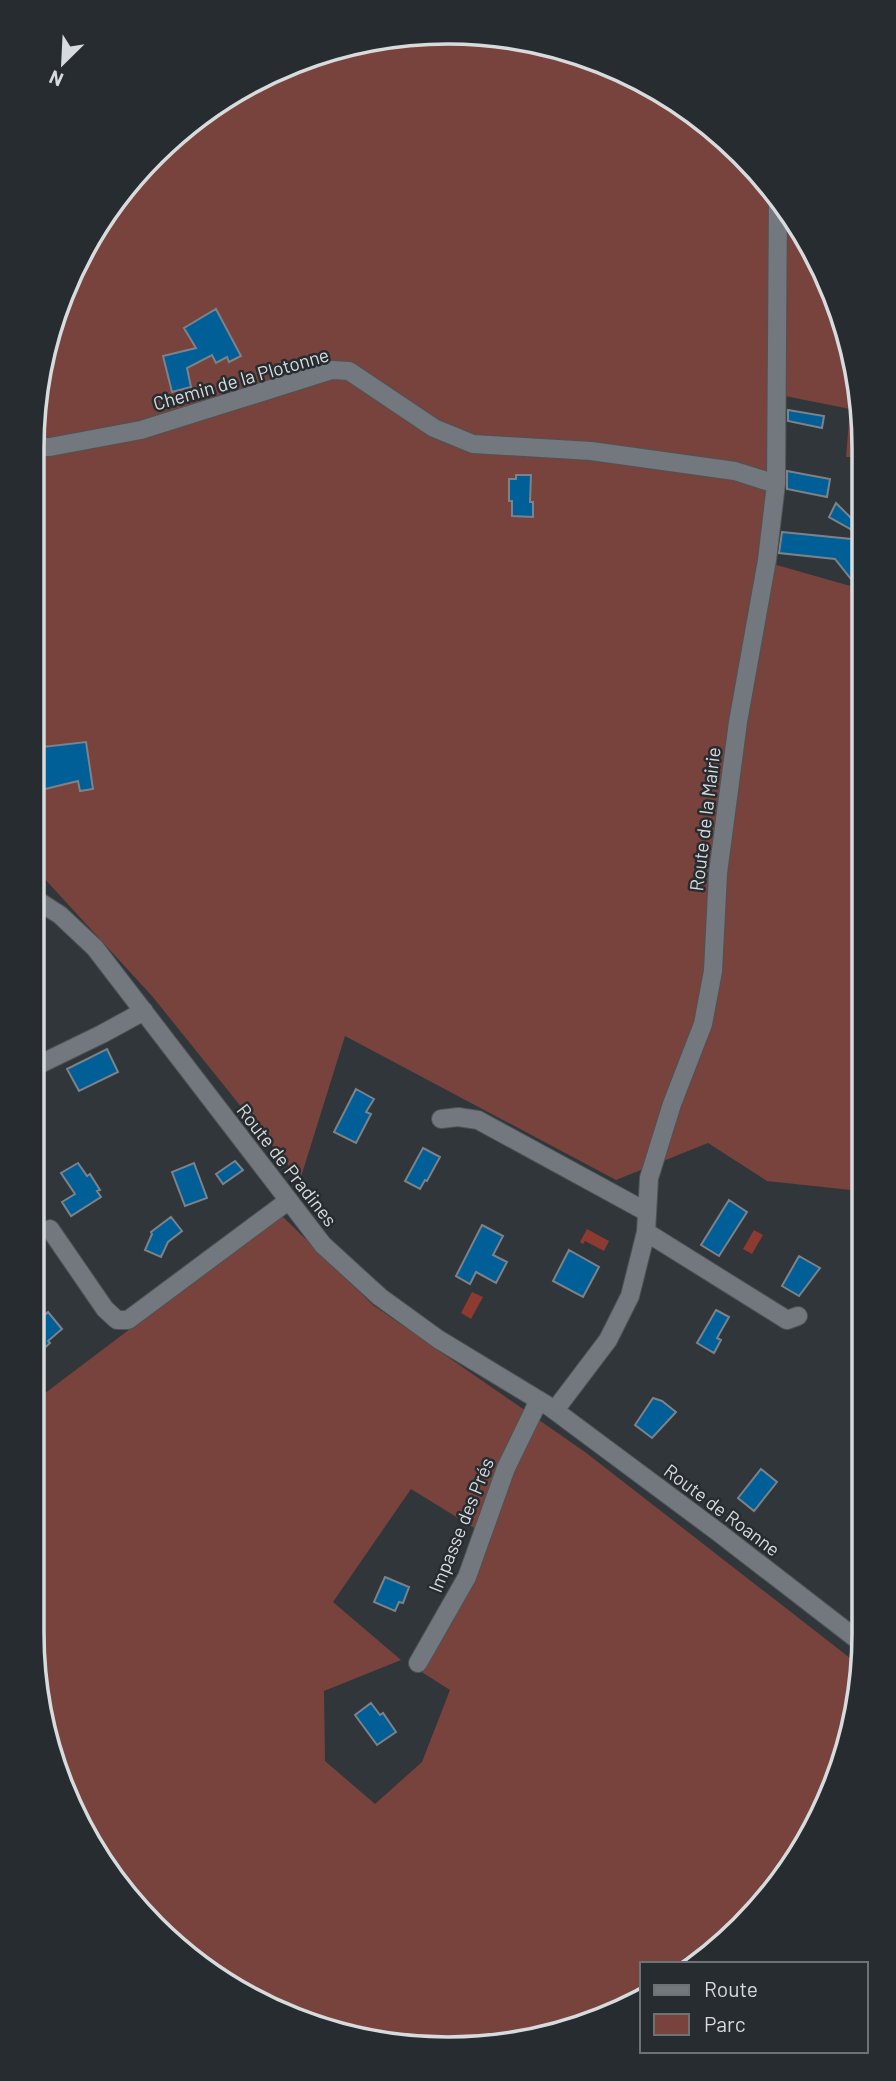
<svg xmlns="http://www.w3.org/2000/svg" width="896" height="2081" font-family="Barlow,sans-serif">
<rect width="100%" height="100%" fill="#31363b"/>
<path fill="#78433c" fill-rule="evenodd" d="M421 32 582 54 680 102 761 174 833 288 861 393V457H846L850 409 785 396 773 564 861 589 863 1200 860 1191 767 1181 708 1143 616 1180 345 1036 300 1180 152 996 42 876 32 871V448L54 314 135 173 264 74Z
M281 1215 373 1305 585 1452 859 1665 842 1767 761 1907 693 1964H642V1999L503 2046 367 2042 240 1994 135 1907 54 1767 32 1633V1403ZM411 1489 489 1537 420 1671 450 1690 422 1762 375 1804 325 1761 324 1691 401 1660 333 1602Z"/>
<path fill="#8d3a31" d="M587 1229 609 1241 604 1251 585 1241 583 1244 580 1242Z
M754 1230 763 1235 752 1254 743 1249Z
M472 1292 483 1297 471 1319 461 1313Z"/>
<path fill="#005f96" stroke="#7d8288" stroke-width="2" d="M216 309 241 356 229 362 227 357 216 363 212 355 187 368 191 387 172 392 163 356 196 348 184 328Z
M788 410 824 416 822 428 788 421Z
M787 471 830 479 827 497 787 489Z
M516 475H531L530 502H533V517L512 516V501H509V479H516Z
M836 503 861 528V535L829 517Z
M782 532 861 540V570L851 579 835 559 779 553Z
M86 742 93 789 80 791 78 781 41 790 33 748Z
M107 1049 118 1072 79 1091 67 1069Z
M356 1089 374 1099 366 1112 371 1114 356 1143 334 1132Z
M423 1148 440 1157 427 1181 425 1180 420 1189 405 1181Z
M235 1161 243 1170 223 1184 216 1174Z
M78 1163 87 1176 90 1174 100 1190 97 1191 101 1197 71 1216 62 1202 75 1194 61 1173Z
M194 1163 207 1198 185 1206 172 1172Z
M729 1200 747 1212 719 1256 701 1245Z
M171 1217 182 1231 168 1242 161 1257 145 1250 152 1234 151 1232Z
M482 1225 503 1236 493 1255 507 1262 496 1283 476 1272 470 1284 456 1276Z
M569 1250 599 1267 583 1297 553 1281Z
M799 1256 820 1268 799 1296 782 1286Z
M716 1310 729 1317 717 1338 721 1340 714 1353 697 1343Z
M48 1312 62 1329 48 1341 50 1343 32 1359V1326Z
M653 1398 662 1401 676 1412 652 1438 635 1425Z
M761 1469 777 1482 754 1511 738 1498Z
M385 1577 409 1587 403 1603 399 1602 395 1611 374 1602Z
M371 1703 380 1715 383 1713 396 1732 377 1745 355 1715Z"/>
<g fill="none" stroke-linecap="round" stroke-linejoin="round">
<g stroke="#4e5356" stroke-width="20">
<path id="minor" d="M32 447H50L141 430 332 370 349 371 434 428 473 444 591 451 735 471 776 484
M32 897 60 915 95 948 323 1245 380 1297 438 1339 550 1407 718 1532 863 1644
M32 1068 102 1034 144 1011
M441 1119 458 1117 478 1120 645 1211
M50 1229 105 1309 117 1320H128L288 1201
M646 1232 787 1320 798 1316
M555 1410 608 1340 630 1296 646 1232 649 1178 672 1104 703 1024 713 971 718 873 738 722 767 560 776 484 778 201
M418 1663 467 1577 506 1468 539 1400"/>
</g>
<use href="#minor" stroke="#72787d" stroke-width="18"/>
</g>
<g text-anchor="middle" stroke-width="5" stroke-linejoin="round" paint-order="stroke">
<g font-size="19" fill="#d7dbdd" stroke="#272c30">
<text transform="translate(241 379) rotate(-16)" y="7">Chemin de la Plotonne</text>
<text transform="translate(705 819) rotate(-83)" y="7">Route de la Mairie</text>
<text transform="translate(287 1165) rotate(52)" y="7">Route de Pradines</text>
<text transform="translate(722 1510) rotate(37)" y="7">Route de Roanne</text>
<text transform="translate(461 1525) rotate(-68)" y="7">Impasse des Prés</text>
</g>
</g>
<path d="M0 0H896V2081H0ZM448 44H448A404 404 0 0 1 852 448V1633A404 404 0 0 1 448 2037H448A404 404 0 0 1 44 1633V448A404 404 0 0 1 448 44Z" fill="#272c30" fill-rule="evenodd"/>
<path fill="none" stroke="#d7dbdd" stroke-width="3.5" d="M448 44H448A404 404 0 0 1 852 448V1633A404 404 0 0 1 448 2037H448A404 404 0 0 1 44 1633V448A404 404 0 0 1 448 44Z"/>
<rect x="640" y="1962" width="228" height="91" fill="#272c30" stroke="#6d7275" stroke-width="2"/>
<rect x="654" y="1985" width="35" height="10" fill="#72787d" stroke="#6d7275" stroke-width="2"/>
<text x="704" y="1997" font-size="21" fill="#d7dbdd">Route</text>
<rect x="654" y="2014" width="35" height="21" fill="#78433c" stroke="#6d7275" stroke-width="2"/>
<text x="704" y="2032" font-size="21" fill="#d7dbdd">Parc</text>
<g transform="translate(63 63) rotate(204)" stroke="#272c30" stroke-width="5" paint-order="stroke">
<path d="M0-5L12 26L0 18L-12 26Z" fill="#d7dbdd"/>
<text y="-10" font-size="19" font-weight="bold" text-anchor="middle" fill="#d7dbdd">N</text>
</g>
</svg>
